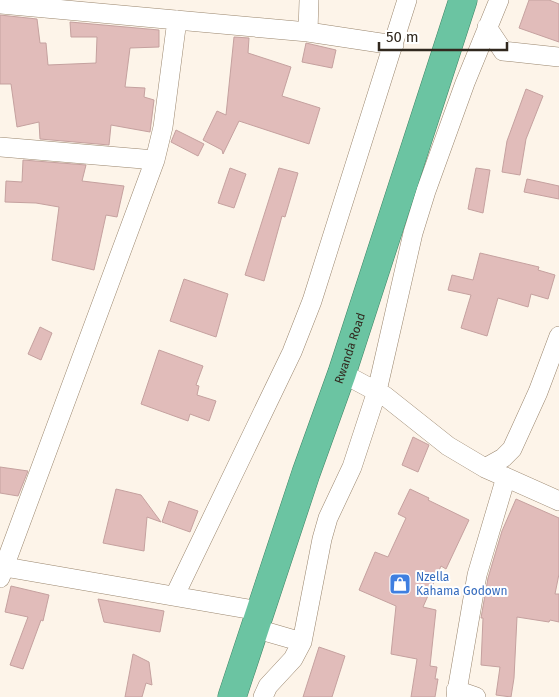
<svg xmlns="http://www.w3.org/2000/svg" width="559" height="697" font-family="'Fira Sans',sans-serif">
<rect width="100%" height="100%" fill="#fdf4e9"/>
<path fill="#e1bcba" stroke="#c5a19f" d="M529 0H549L559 4V42L519 28Z
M0 15 37 19 40 43H46L48 65 96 63 97 37H71L70 22 159 30V47L130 48 125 87 145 88 144 97 154 100 150 132 111 125 109 145 40 139 39 122 17 127 11 84H0Z
M234 37 249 38 248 53 291 67 282 96 320 108 309 144 239 121 223 154 222 150 203 140 217 111 226 115Z
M306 43 336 50 332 68 302 62Z
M526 89 543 96 526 139 520 175 502 172 507 141Z
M176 130 204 144 198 156 171 142Z
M23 160 86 165 82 181 124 186 117 217 106 215 94 270 52 260 59 207 36 203 5 202 6 181 22 182Z
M230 168 246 174 234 208 218 203Z
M279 168 298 173 285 217 282 216 264 281 245 275Z
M476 168 490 170 483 213 468 209Z
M527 179 559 186V199L524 192Z
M480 253 539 267 538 270 555 275 548 299 531 294 528 307 498 298 487 336 461 328 471 295 448 290 452 275 473 280Z
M184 279 228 294 216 337 170 321Z
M40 327 52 333 41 360 28 354Z
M159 350 203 366 196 385 199 386 197 395 216 401 209 421 190 414 188 421 141 404Z
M413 437 429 445 418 472 402 465Z
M0 467 28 471 18 496 0 493Z
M116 489 141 495 161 522 147 517 144 551 103 543Z
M410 489 429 498 428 500 469 520 446 569 441 566 423 607 436 610 430 666 437 667 435 679H438L435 697H411L417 659 391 654 396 606 359 590 375 552 388 557 406 518 398 514Z
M516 499 559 518V574L555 594H559V622L550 620 549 622 517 617 514 678 511 697 496 695 500 667 481 665 483 618H481L488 578 502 531Z
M169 501 198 511 190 532 162 522Z
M11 586 49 595 43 621 41 620 23 669 10 665 28 617 5 612Z
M98 599 164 611 160 632 104 622Z
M319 647 345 656 332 697H303Z
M133 654 149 662 152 685 146 683 142 697H125Z"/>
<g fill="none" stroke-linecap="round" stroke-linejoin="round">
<g stroke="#9a866e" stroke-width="20">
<path id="minor" d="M0 4 308 32 394 45
M487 27 503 51 559 57
M308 32 309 0
M0 147 155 160
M342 373 385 396 448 446 485 468 559 501
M485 468 503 458 512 449 538 392 559 336
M0 566 260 611
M0 578 155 160 163 127 177 20
M175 595 292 352 312 301 407 0
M254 628 302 642
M456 690 476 697
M263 697 268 686 293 659 302 642 322 539 328 518 352 467 377 391 413 233 426 191 465 83 499 0
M456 697 477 575 506 477"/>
</g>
<g stroke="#3f8465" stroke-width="29">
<g id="trunk">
<path id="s1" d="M232 697 306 473 342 373 463 0"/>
</g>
</g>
<use href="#minor" stroke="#fff" stroke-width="19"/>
<use href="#trunk" stroke="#6bc4a2" stroke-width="28"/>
</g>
<defs>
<g id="shop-square" transform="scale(1.125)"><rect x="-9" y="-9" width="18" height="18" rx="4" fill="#3f7fe0" stroke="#fff"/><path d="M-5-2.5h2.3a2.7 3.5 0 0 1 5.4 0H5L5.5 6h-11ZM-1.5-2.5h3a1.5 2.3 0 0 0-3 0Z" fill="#fff"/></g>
</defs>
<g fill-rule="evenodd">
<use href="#shop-square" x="400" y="584"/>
</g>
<g text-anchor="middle" stroke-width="4" stroke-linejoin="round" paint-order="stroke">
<g font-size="12" fill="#31281e" stroke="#fff">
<text dy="4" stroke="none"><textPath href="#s1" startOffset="368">Rwanda Road</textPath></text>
</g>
<g font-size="12" fill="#366cbe" stroke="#fff" text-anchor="start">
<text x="416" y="581">Nzella<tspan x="416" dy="14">Kahama Godown</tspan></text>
</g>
</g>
<path d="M379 42v8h128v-8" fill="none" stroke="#31281e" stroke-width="2.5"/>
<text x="386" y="42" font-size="15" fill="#31281e" stroke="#ffffff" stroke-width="4" paint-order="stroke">50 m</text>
</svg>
